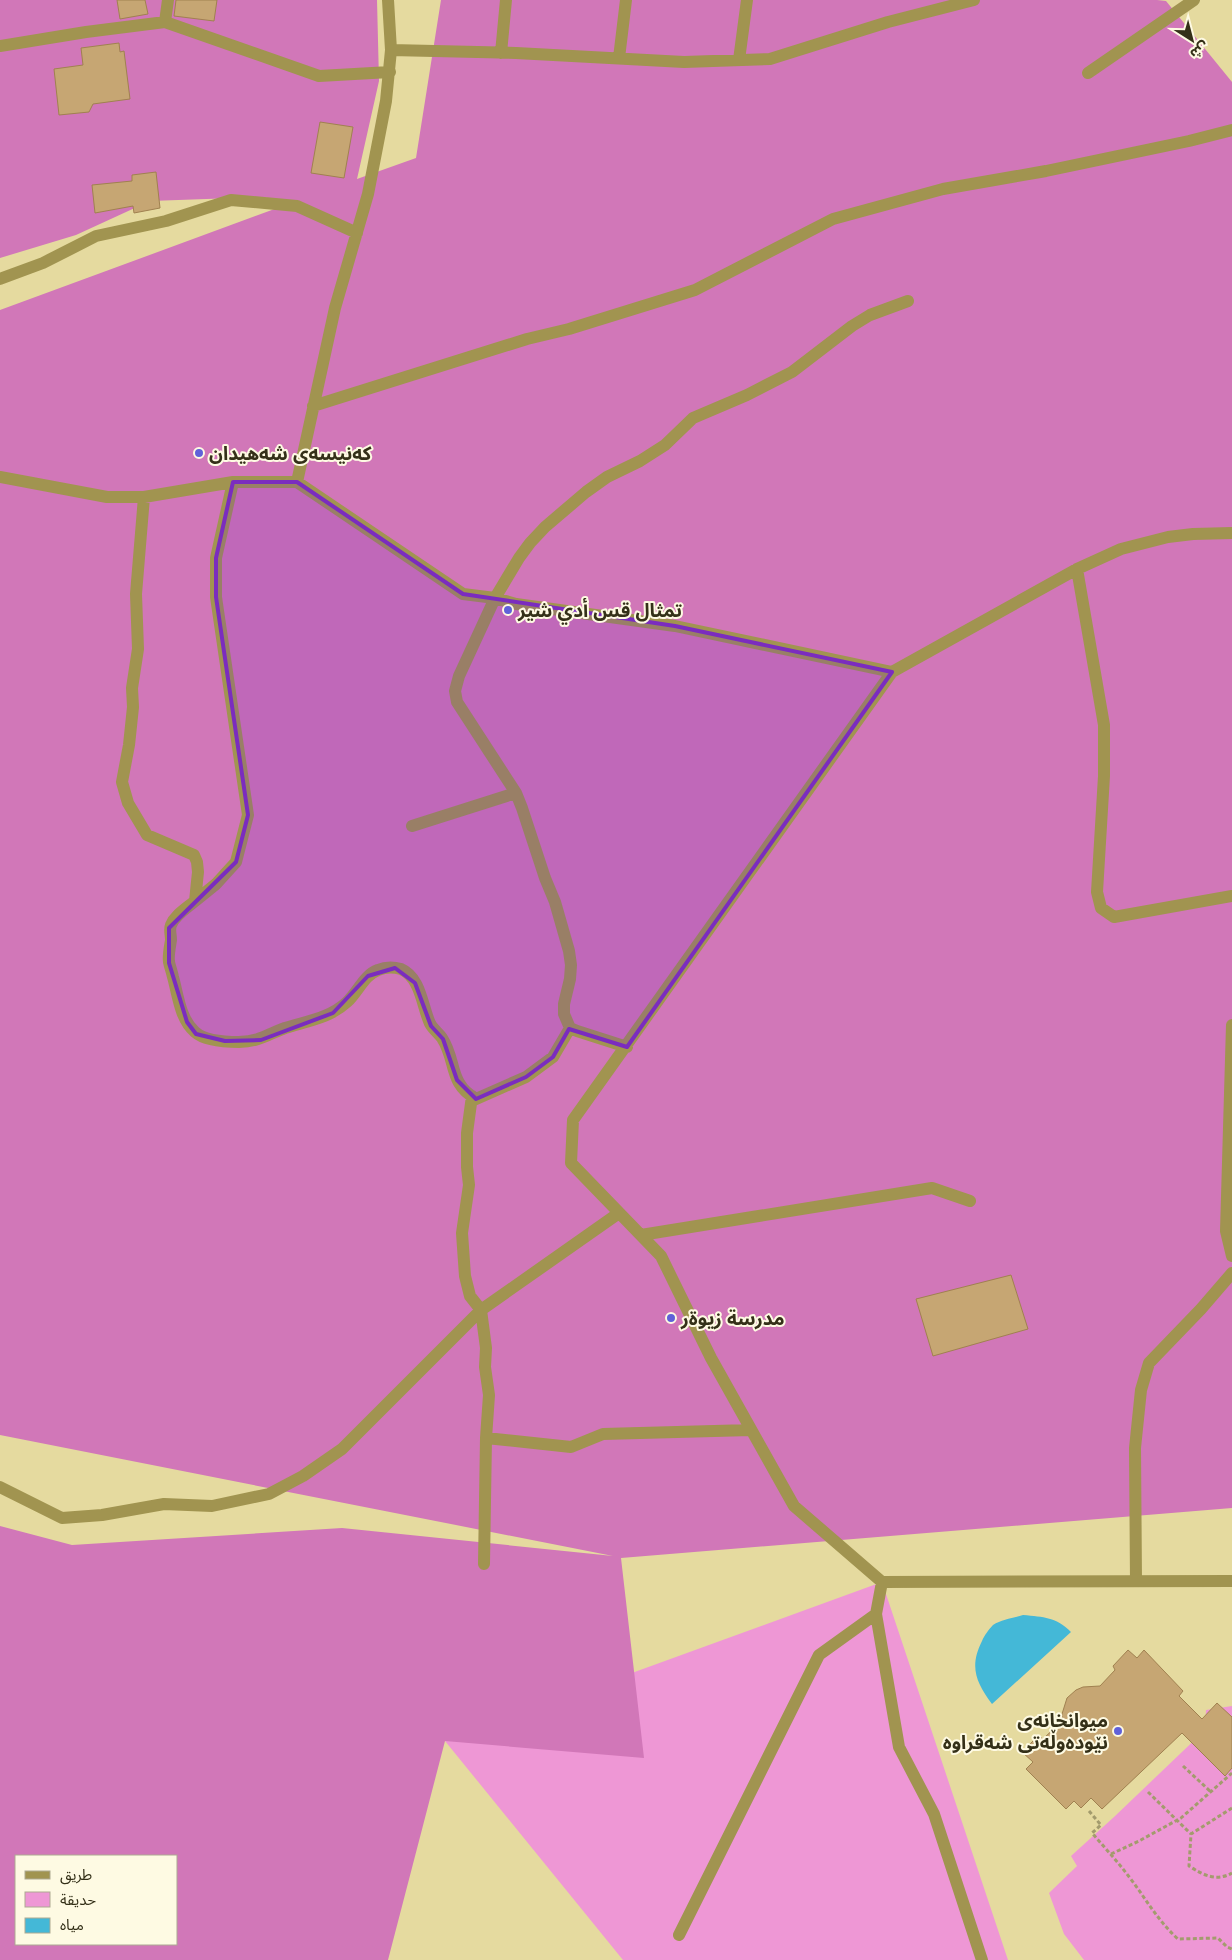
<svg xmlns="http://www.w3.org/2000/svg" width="1232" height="1960" font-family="Mulish,'Noto Sans Arabic',sans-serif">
<rect width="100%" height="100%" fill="#e5da9f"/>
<path fill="#ee97d5" d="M882 1582 1008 1960H623L445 1741Z
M1232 1706V1960H1084L1064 1934 1049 1893 1077 1866 1071 1856 1114 1817 1205 1730 1206 1710Z"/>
<path fill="#d177b8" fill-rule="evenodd" d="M0 0H377L379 81 357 179 416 158 441 0H1157L1166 1 1232 82V1508L621 1558 644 1758 445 1741 388 1960H0V1526L72 1545 342 1528 613 1556 0 1435V310L291 203 263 197 150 201 76 235 0 258ZM16 1856H176V1944H16Z"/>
<path fill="#44b8d7" d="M1023 1615C1044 1617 1056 1617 1071 1632L992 1704C976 1682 969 1667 982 1641 984 1636 989 1629 993 1625 1002 1619 1014 1618 1023 1615Z"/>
<path fill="#c6a673" stroke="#a08150" d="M117 0H145L148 14 120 19Z
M176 0H217L214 21 174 16Z
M119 43 120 52 124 51 130 99 93 104 89 112 59 115 54 69 83 65 81 48Z
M320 122 353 127 344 178 311 173Z
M156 172 160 208 134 213 133 206 95 213 92 185 132 181V175Z
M1011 1275 1028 1329 933 1356 916 1299Z
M1128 1650 1137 1658 1144 1650 1183 1691 1179 1696 1202 1719 1217 1703 1232 1717V1768L1225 1776 1182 1733 1102 1809 1091 1798 1081 1808 1074 1801 1066 1809 1026 1769 1033 1762 1022 1752 1039 1735 1043 1739 1063 1720 1062 1714 1067 1698 1076 1690 1083 1687 1100 1686 1115 1670 1113 1666Z"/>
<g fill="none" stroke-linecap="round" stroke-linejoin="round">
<path stroke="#a39b6d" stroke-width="3" stroke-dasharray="4 2.5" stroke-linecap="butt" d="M1183 1766 1211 1792
M1148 1792 1191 1834
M1232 1808 1191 1834 1189 1866C1203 1875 1216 1882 1232 1873
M1089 1811 1101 1825 1092 1833C1105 1848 1118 1862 1130 1878 1146 1899 1158 1921 1178 1939L1218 1938 1227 1947 1232 1949
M1111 1854 1139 1841 1181 1818 1232 1773"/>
<path stroke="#a19450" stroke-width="12" d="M165 22 168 0
M0 46 86 32 165 22 319 76 390 72
M391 50 516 53 684 62 770 59 888 22 974 0
M501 53 506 0
M619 58 626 0
M739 60 747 0
M1088 73 1194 0
M0 279 43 263 96 236 166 221 231 200 297 206 357 233
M313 406 527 339 569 329 695 290 833 219 943 189 1046 171 1189 141 1232 130
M0 477 107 497H144L233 482H297L463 594 495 598 516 604 675 626 892 672
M297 482 335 308 368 194 386 101 391 50 388 0
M144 497 136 594 138 649 132 688 133 707 129 745 122 782 128 803 147 835 194 855 197 862 198 872 195 901C187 908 175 915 171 925 169 930 171 934 171 940 170 947 168 955 169 962 170 967 172 972 173 977 178 995 180 1019 195 1032 205 1041 226 1042 239 1042 261 1041 266 1035 285 1028 307 1021 330 1018 347 1002 358 992 364 975 378 970 385 967 394 967 401 969 420 977 422 1004 429 1021 431 1028 438 1032 442 1038 457 1061 448 1083 476 1099L526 1077 553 1057 570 1028
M1232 533 1193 534 1168 537 1121 549 1077 569 892 672 573 1120 571 1163 661 1256 711 1358 794 1506 882 1582 1232 1581
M1077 569 1104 725V776L1097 892 1101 908 1114 917 1232 896
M412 826 516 793
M195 901 216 884 236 862 248 815 216 597V558L233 482
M1232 1025 1226 1231 1232 1256
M627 1047 577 1031 570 1028 564 1014V1004L570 979 571 965 569 951 555 902 545 878 522 808 516 793 457 702 455 691 459 676 495 598 519 558 530 543 545 527 586 492 607 477 640 461 665 445 693 418 747 395 792 372 852 326 870 315 908 301
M472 1096 467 1133V1167L469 1185 462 1233 465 1276 470 1296 481 1310 486 1348 485 1367 489 1395 486 1438 484 1564
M641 1235 932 1188 970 1201
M486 1438 571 1447 603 1434 751 1430
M0 1487 62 1518 102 1515 164 1504 212 1506 269 1494 303 1476 342 1449 481 1310 619 1213
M1136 1581 1135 1448 1141 1390 1149 1363 1201 1309 1232 1273
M882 1582 876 1614 899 1747 934 1814 982 1960
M679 1935 819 1655 876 1614"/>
</g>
<path fill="#7b2cbf" fill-opacity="0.2" stroke="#7b2cbf" stroke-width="4" stroke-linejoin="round" d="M233 482H297L463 594 675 626 892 672 627 1047 569 1029 553 1057 526 1077 476 1099 457 1080 443 1039 431 1026 415 983 395 968 368 976 333 1013 261 1040 225 1041 196 1034 187 1022 169 963V928L236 862 248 815 216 597V558Z"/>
<g fill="#6061d9" stroke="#fefae3" stroke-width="2">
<circle cx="199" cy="453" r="5"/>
<circle cx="508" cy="610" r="5"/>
<circle cx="671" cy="1318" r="5"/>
<circle cx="1118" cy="1731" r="5"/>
</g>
<g text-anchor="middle" stroke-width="4" stroke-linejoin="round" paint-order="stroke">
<g font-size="19" font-weight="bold" fill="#343018" stroke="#fefae3" text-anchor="start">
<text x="209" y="460">کەنیسەی شەهیدان</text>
<text x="518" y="617">تمثال قس أدي شير</text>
<text x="681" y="1325">مدرسة زيوةر</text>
<text x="1108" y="1727" text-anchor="end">میوانخانەی<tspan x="1108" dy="22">نێودەوڵەتی شەقراوە</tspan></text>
</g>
</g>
<rect x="15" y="1855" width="162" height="90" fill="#fefae3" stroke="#ada992"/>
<rect x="25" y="1871" width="25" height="8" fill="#a19450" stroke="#ada992"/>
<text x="60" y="1880" font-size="15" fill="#343018">طريق</text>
<rect x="25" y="1892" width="25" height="15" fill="#ee97d5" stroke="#ada992"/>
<text x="60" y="1905" font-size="15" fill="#343018">حديقة</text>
<rect x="25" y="1918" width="25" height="15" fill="#44b8d7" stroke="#ada992"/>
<text x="60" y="1930" font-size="15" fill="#343018">مياه</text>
<g transform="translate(1192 40) rotate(144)" stroke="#fefae3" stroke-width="4" paint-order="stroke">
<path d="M0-4L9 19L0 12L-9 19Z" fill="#343018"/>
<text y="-8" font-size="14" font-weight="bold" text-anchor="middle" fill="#343018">ش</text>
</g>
</svg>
